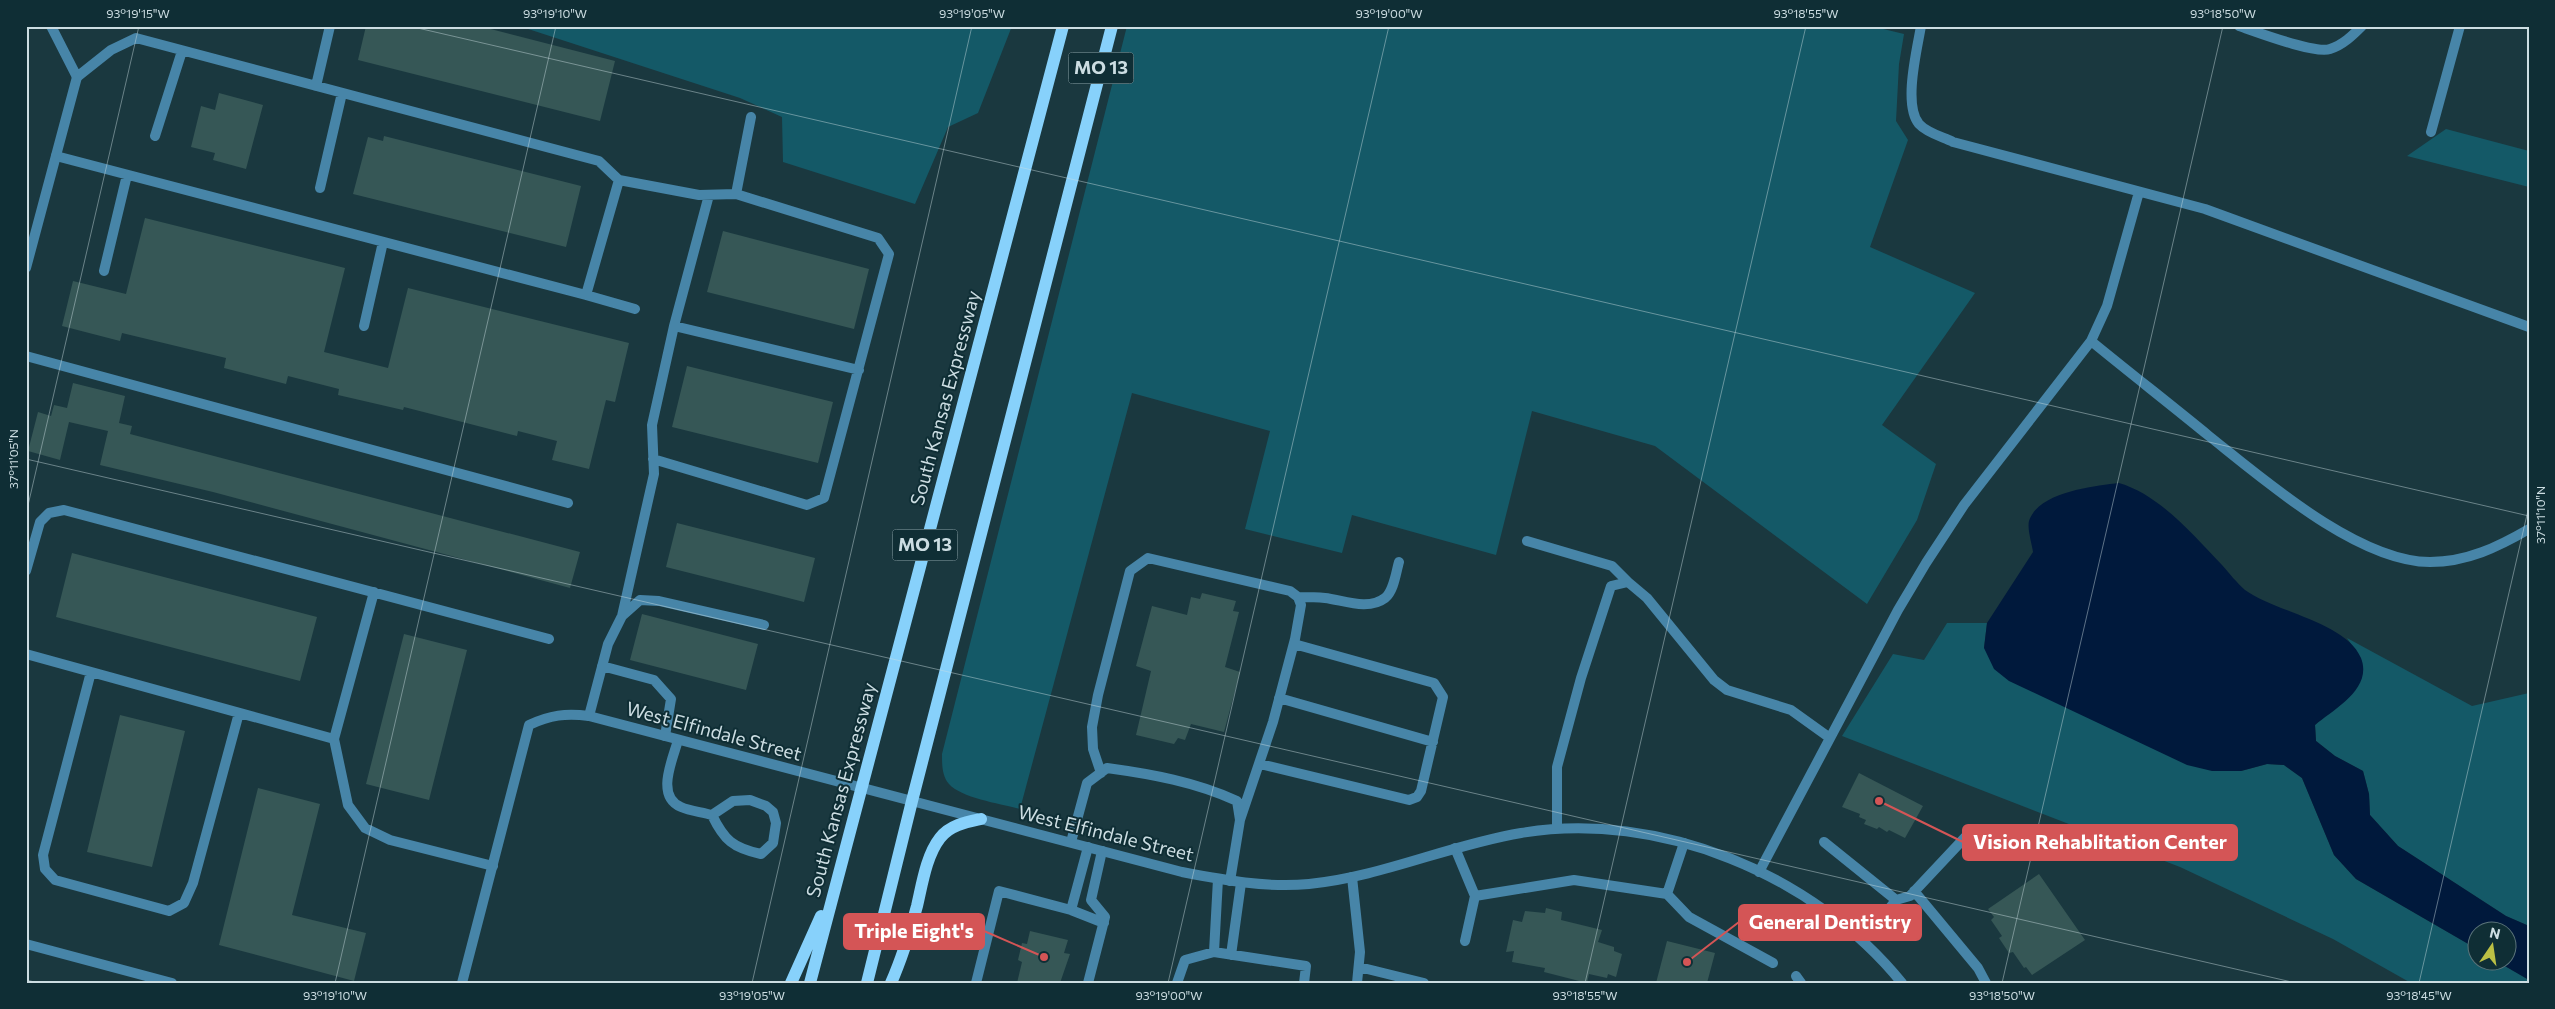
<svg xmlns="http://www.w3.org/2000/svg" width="2555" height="1009" font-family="Commissioner,sans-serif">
<rect width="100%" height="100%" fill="#1a383f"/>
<path fill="#145967" d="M519 26H1012L978 113 948 127 915 204 783 162 782 117 740 98Z
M1127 26H1871L1904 34 1899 64 1896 121 1908 140 1870 247 1975 293 1882 425 1936 464 1917 520 1867 604 1655 446 1532 411 1496 555 1352 515 1342 553 1245 529 1270 431 1132 393 1020 809C1002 804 961 798 949 784 942 776 942 765 942 754Z
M2446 129 2529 151V187L2407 156Z
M1947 623H1987L1984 648 2241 771 2267 764 2284 765 2302 778 2334 855 2356 879 2477 949 2478 962H2498L2529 980V983H2411L2333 939 2180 867 1842 736 1893 654 1924 660Z
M2347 638 2472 706 2529 693V926L2506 916 2398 846 2370 815 2369 794 2363 771 2335 756 2316 741 2315 725 2330 712 2361 659Z"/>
<path fill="#00193c" d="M2119 483C2160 495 2193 535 2222 565 2229 573 2237 583 2245 590 2275 612 2346 622 2361 658 2373 689 2334 709 2315 725L2316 741 2335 756 2363 771 2369 794 2370 815 2398 846 2506 916 2529 926V980L2498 962H2508V932H2478L2477 949 2356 879 2334 855 2302 778 2284 765 2267 764 2241 771H2212L2187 765 2009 681 1994 669 1984 648 1987 623 2033 552C2032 544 2027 529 2029 521 2038 492 2094 486 2119 483Z"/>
<path fill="#365756" d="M366 26H479L615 61 600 121 358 60Z
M219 93 263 105 246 169 213 160 215 153 191 147 201 106 215 110Z
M384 136 581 186 566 247 353 194 368 137 383 141Z
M145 218 345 268 324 352 388 368 408 288 629 343 615 402 606 400 589 469 552 460 557 441 518 431 517 436 404 407 403 410 338 395 339 389 288 376 286 384 224 368 226 358 122 333 120 341 62 326 73 281 126 294Z
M723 231 869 269 854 329 707 292Z
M687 366 833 402 818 463 672 427Z
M73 383 125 396 119 423 132 426 130 434 580 552 570 588 213 492 100 465 108 431 69 422 60 460 28 451 38 412 51 416 54 405 67 408Z
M677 523 815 558 804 602 666 567Z
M72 553 317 617 300 681 56 617Z
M1202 593 1236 601 1233 611 1239 612 1225 667 1240 672 1224 732 1191 724 1185 740 1178 738 1174 744 1136 735 1151 671 1136 666 1152 606 1187 615 1191 597 1200 599Z
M642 614 758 644 746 690 630 660Z
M404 634 467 650 429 800 366 784Z
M120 715 185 731 152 867 87 852Z
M1859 773 1923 806 1905 838 1889 830 1887 832 1879 827 1877 829 1864 824 1866 820 1859 817 1860 814 1842 807Z
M258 788 320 804 292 915 366 933 354 981 219 945Z
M2039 874 2085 940 2032 975 2026 967 2024 968 2013 952 2009 953 1999 938 2002 936 1991 920 1994 917 1988 909Z
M1546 908 1562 912 1561 920 1602 930 1598 942 1614 947V951L1622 954 1616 977 1608 974 1607 978 1589 974 1587 983 1544 972 1545 968 1512 962 1514 951 1506 952 1513 920 1522 922 1525 911 1545 913Z
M1030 931 1068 940 1064 953 1070 954 1060 983H1017L1022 962 1018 960 1022 943 1027 944Z
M1667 941 1715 953 1707 983H1656Z"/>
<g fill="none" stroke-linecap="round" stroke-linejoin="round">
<path stroke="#4785a8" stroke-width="10" d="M51 26 77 77 111 50 136 38 599 161 619 180 586 295 56 156
M2239 26C2257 32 2314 54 2330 49 2343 45 2353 35 2362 26
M316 86 330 26
M155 136 182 51
M619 180 699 195 736 194 878 238 889 254 824 498 807 505 653 459
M320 188 342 93
M736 194 751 117
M104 271 127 175
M586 295 635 309
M364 326 383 242
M674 326 859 370
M26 571 40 522 49 513 64 510 549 639
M1298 597C1307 597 1316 597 1325 598 1343 600 1368 611 1385 598 1394 591 1396 572 1399 562
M622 616 654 474 652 425 674 326 709 195
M26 654 334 739 348 805 365 828 390 840 493 866
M602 666 654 680 671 699 665 736
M91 672 43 855 45 869 55 880 169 911 184 903 193 883 239 713
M1279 698 1433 742
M589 716 608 644 622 616 640 600 659 601 764 625
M334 739 374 592
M678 740C673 759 655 796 681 807 690 811 702 812 712 815L733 801 750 800 766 806 773 812 776 823 773 843 761 854C733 848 724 840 712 815
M1260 764 1409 800 1417 797 1421 791 1443 697 1434 683 1294 644
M1101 773 1093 749 1092 727 1098 695 1130 571 1148 558 1290 591 1298 597 1301 605 1295 639 1273 722 1240 820
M1071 842 1087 783 1107 768C1151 774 1196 782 1237 801L1240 820 1230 881
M1824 842 1896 900 1864 941
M1455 848 1475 896 1574 880 1667 894 1684 843
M1352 877 1360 952 1357 983
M1914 891 1978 968 1986 983
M1667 894 1689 917 1773 963
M1896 900 1910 896 1971 831
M1071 910 1104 923
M1465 941 1475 896
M1214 952 1306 966 1304 983
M1231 955 1241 883
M1359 967 1424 983
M1796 976 1801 983
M976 983 999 891 1071 910 1088 847
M1088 983 1105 917 1091 900 1102 851
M1177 983 1185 960 1214 952 1218 879"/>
<path stroke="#4785a8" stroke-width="10" d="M1921 26C1917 50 1903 105 1919 124 1927 133 1943 137 1953 142L2205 209 2529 327
M2431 132 2460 26
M26 268 77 77
M2091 341C2130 373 2170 404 2209 436 2263 479 2358 562 2430 562 2467 562 2498 547 2529 529
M26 356 568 503
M1527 541 1612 566 1628 582
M1557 829V767L1581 678 1611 586 1628 582 1647 598 1714 680 1727 690 1791 710 1830 738
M1759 872 1898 610 1926 563 1964 505 2091 341 2107 306 2139 192
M26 944 172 983
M462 983 529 725C550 715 566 713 589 716L1182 872C1224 880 1266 888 1309 884 1381 877 1449 845 1521 833 1659 810 1814 874 1902 983"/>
<path stroke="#87d1fb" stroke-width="12" d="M791 983 821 916
M810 983 1063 26
M867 983 912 801 1112 26
M891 983C902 958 910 932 917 906 922 885 926 856 940 838 950 825 967 822 981 819"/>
</g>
<path fill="none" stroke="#ccdde2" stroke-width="1" stroke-opacity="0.45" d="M409 26 2529 516M26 459 2296 983M26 514 139 26M26 980 39 983M335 983 556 26M752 983 972 26M1168 983 1389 26M1585 983 1806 26M2002 983 2223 26M2419 983 2529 506"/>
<g text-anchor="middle" stroke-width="4" stroke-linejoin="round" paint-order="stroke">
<g fill="#0f2e35" stroke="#93a8ae" stroke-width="1">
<rect x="1068.5" y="52.5" width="65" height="31" rx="4"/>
<rect x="892.5" y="529.5" width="65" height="31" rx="4"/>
</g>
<g font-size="18" font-weight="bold" fill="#ccdde2">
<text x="1101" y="74">MO 13</text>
<text x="925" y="551">MO 13</text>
</g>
<g font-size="19" fill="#ccdde2" stroke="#0f2e35">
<text transform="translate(945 398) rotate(-75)" y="7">South Kansas Expressway</text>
<text transform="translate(714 731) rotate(15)" y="7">West Elfindale Street</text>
<text transform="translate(841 790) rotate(-75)" y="7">South Kansas Expressway</text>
<text transform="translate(1106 833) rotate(14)" y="7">West Elfindale Street</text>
</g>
</g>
<path fill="none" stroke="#d45556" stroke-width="2" d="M1879 801L1963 842M1687 962L1739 922M1044 957L984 931"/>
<g fill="#d45556" stroke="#0f2e35" stroke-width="2">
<circle cx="1879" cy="801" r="5"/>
<circle cx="1687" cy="962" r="5"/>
<circle cx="1044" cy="957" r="5"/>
</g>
<g fill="#d45556" stroke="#d45556" stroke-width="2">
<rect x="1963" y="825" width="274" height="35" rx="5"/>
<rect x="1739" y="905" width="182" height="35" rx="5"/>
<rect x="844" y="914" width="140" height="35" rx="5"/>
</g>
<g font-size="20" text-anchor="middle" font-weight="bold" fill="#fff">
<text x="2100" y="849">Vision Rehablitation Center</text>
<text x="1830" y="929">General Dentistry</text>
<text x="914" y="938">Triple Eight's</text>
</g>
<rect width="2555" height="1009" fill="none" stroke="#0f2e35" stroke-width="55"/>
<g transform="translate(2492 946) rotate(13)"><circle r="24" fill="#0f2e35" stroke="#5b747a"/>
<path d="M0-4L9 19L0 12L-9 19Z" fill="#bbc045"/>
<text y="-8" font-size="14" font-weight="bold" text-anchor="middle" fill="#ccdde2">N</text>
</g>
<rect x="28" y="28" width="2500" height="954" fill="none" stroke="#ccdde2" stroke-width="2"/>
<g font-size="12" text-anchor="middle" fill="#ccdde2">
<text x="138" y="18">93°19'15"W</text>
<text x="555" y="18">93°19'10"W</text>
<text x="972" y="18">93°19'05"W</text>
<text x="1389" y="18">93°19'00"W</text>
<text x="1806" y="18">93°18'55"W</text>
<text x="2223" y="18">93°18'50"W</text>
<text transform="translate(14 459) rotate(-90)" y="4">37°11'05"N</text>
<text transform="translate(2541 515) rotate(-90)" y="4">37°11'10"N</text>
<text x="335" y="1000">93°19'10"W</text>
<text x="752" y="1000">93°19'05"W</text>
<text x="1169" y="1000">93°19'00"W</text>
<text x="1585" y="1000">93°18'55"W</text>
<text x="2002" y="1000">93°18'50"W</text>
<text x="2419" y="1000">93°18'45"W</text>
</g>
</svg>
